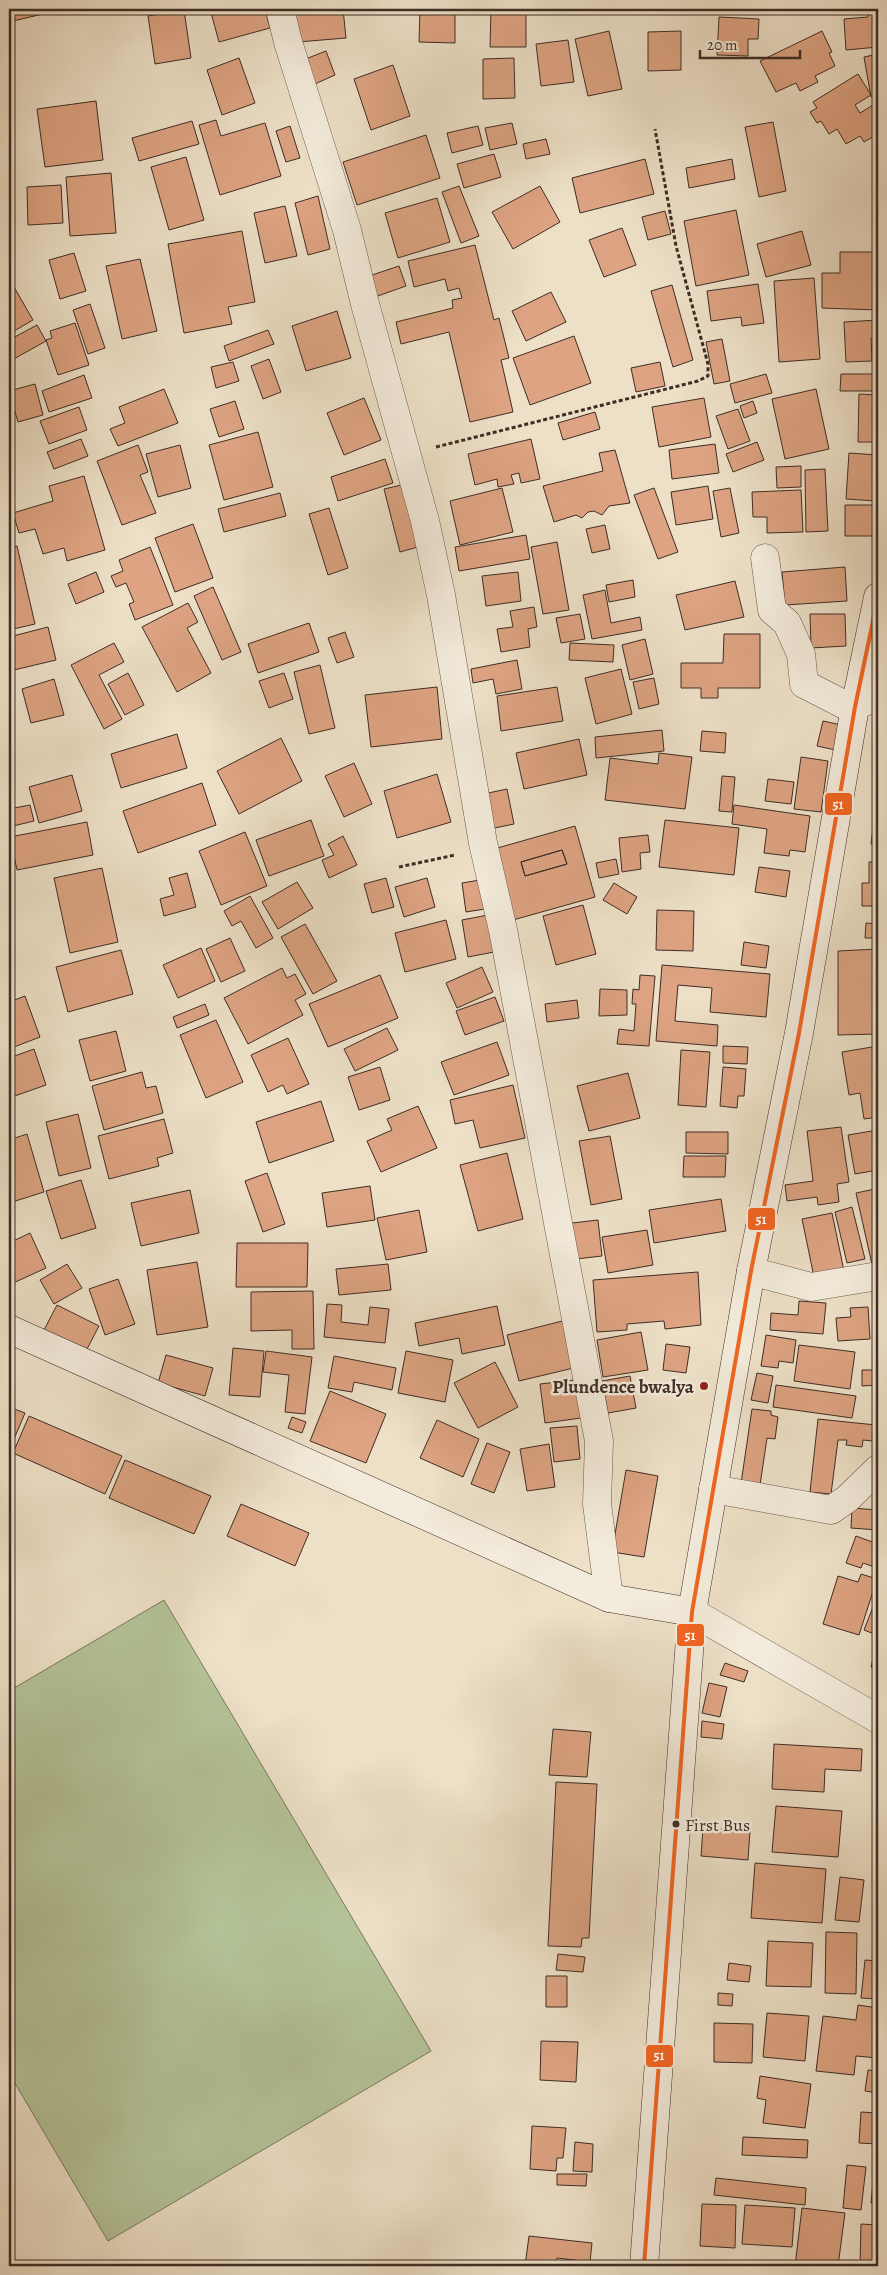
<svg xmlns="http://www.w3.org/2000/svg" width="887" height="2275" font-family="Alegreya,serif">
<rect width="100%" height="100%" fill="#ede0c7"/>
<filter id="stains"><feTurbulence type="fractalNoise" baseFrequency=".004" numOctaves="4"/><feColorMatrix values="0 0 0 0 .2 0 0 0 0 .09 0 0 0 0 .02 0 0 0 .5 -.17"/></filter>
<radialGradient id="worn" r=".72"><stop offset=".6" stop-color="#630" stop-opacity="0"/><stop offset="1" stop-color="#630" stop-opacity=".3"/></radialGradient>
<path fill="#b4c398" stroke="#79785e" d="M164 1600 431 2051 108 2241 9 2073V1691Z"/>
<path fill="#dda382" stroke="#3e2d25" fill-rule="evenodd" d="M9 9H64L9 22Z
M210 9H265L270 28 219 42Z
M294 9H343L346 38 298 42Z
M420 9H455V43L419 42Z
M491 9H526V47H490Z
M640 9H668L641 13Z
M867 9H878V47L846 50 844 19 868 17Z
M184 10 191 58 155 64 148 16Z
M719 17 759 19 758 39H748V56L717 55Z
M609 31 622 89 588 96 575 39Z
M681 31V70L648 71V32Z
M822 31 832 52 829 53 835 66 815 76 818 82 800 91 796 83 776 92 760 61Z
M568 40 574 82 541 86 536 44Z
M326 51 335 75 308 87 298 62Z
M878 54V95L871 97 864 57Z
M239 58 255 103 222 115 207 70Z
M514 58 515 98 483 99V59Z
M393 65 410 116 371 130 354 79Z
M858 74 871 95 855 105 860 113 878 102V134L864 142 860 136 846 144 837 129 829 134 821 121 817 123 810 112 817 108 813 102Z
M96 101 103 160 45 167 37 109Z
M216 120 221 136 265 123 281 176 220 195 199 125Z
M192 121 199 144 139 161 132 138Z
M773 122 786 191 759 197 745 127Z
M512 123 517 144 490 150 485 128Z
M290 126 300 158 286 162 276 131Z
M478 126 483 145 452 153 447 133Z
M426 135 440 178 357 205 343 162Z
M546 139 550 154 526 159 523 144Z
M494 154 501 177 464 188 457 164Z
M186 157 204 220 169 230 151 167Z
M645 159 654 194 580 213 572 178Z
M732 159 735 179 689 188 686 168Z
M111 173 116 233 70 236 66 177Z
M61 185 63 223 28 225 27 187Z
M459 186 479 236 461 243 442 192Z
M540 186 560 222 513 249 492 212Z
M318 196 330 249 308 255 295 203Z
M437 198 450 242 398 258 385 213Z
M285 206 297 256 265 263 254 213Z
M736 210 749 275 696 286 684 221Z
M665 211 671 234 648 240 642 217Z
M622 228 636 265 604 277 589 240Z
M242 231 255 302 228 307 232 324 184 333 168 244Z
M802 231 811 265 766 277 757 244Z
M475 245 494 320 499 318 509 358 501 360 513 412 470 422 449 332 401 344 396 322 453 308 452 300 462 298 459 288 448 291 445 279 414 287 408 261Z
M875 249H878V310L822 308V273H840V252H875Z
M74 253 86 291 60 299 49 260Z
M140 259 157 331 122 339 106 266Z
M399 266 406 286 375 297 369 276Z
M814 278 820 359 779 362 774 281Z
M758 284 764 323 742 326 741 317 711 321 707 291Z
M672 285 693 360 673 367 651 291Z
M14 287 33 320 9 334V290Z
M551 292 566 322 526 341 512 311Z
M90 304 105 348 88 354 73 310Z
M337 311 351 358 306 371 292 326Z
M878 320V338H871L872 361 846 362 844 322Z
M75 323 89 365 58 375 46 340 52 338 50 331Z
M37 325 46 341 12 360 9 354V340Z
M268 330 274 344 229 361 224 346Z
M574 336 591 383 530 405 513 358Z
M722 339 730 381 714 384 706 342Z
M269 359 281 392 263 399 251 366Z
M233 362 239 381 216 388 211 367Z
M660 362 665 386 636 392 631 368Z
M766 374 772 393 735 403 730 384Z
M841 374H878L877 391H840Z
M84 375 92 398 49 412 42 391Z
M35 384 43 415 18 422 9 391Z
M164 389 178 423 118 446 110 429 125 423 119 407Z
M816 389 829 449 785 459 772 399Z
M859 394 878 395V442H858Z
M364 398 381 440 344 455 327 413Z
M704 398 711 437 659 447 652 407Z
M235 401 244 429 219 437 210 409Z
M753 401 757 413 744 418 740 406Z
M79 407 87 430 49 444 40 421Z
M738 409 750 441 728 449 716 416Z
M595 412 600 429 563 440 558 423Z
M258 432 273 487 224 500 209 445Z
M81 439 88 456 54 469 47 452Z
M531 439 540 479 521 483 519 473 511 475 514 484 498 487 497 479 475 485 468 454Z
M757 442 764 460 733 472 726 454Z
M715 444 719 473 672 479 669 450Z
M138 445 148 472 140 475 156 513 122 525 97 461Z
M180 445 191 488 158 497 146 454Z
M615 450 630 503 609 506 602 515 594 511 588 512 582 518 576 515 554 522 543 486 603 471 599 453Z
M849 453 878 455 876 501 846 499Z
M385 459 393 483 338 501 331 477Z
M801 466V487L777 488 776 467Z
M825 469 828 531 806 532 805 470Z
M84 476 105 550 67 561 64 548 43 554 35 529 19 533 13 513 53 501 49 486Z
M410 483 425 545 400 552 384 489Z
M708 486 713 519 676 525 671 492Z
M502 488 513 532 460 545 450 501Z
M654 488 678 552 658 559 634 495Z
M730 488 739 533 721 537 713 491Z
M801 490 803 532 767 533V517H753L752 492Z
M280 493 286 516 224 532 218 509Z
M845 505H877L876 536H845Z
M329 508 348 568 328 575 309 514Z
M193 524 213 578 175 592 155 538Z
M605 525 610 549 592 553 586 529Z
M526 535 530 559 459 571 455 547Z
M557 542 569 610 543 614 531 547Z
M17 546 35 624 9 630V548Z
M150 547 173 605 135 620 129 604 134 602 126 583 116 587 111 576 123 571 119 560Z
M845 567 847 601 785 605 782 572Z
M96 572 104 592 76 604 68 584Z
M518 572 521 601 486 606 482 576Z
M633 580 635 597 609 602 606 585Z
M735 581 744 617 685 630 676 595Z
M213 587 241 652 222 660 194 596Z
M605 590 611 623 640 617 642 630 592 639 583 595Z
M188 603 198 622 187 628 211 673 177 692 142 627Z
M534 607 537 627 528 629 530 647 501 652 497 629 513 627 510 611Z
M580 614 585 639 561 643 556 618Z
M810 614H845L846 646 811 648Z
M309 623 319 652 258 673 248 644Z
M48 627 56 660 14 670 9 650V637Z
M345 632 354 657 337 663 328 638Z
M724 634H760V688H718V698H701V688H681V663H723Z
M645 639 653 674 630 680 622 645Z
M114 643 124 662 99 675 122 719 104 729 71 665Z
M570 643 614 645 613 662 569 660Z
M517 660 522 689 496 694 493 679 473 683 471 669Z
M320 665 335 728 309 734 294 672Z
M621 669 632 714 596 724 585 678Z
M128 673 144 705 125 715 108 684Z
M284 673 293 699 269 708 259 681Z
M654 678 659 704 639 709 633 682Z
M54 679 64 715 31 723 22 689Z
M437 687 442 739 371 747 365 695Z
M557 687 563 721 501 731 497 696Z
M823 721 846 726 840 751 817 746Z
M662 730 664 751 596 758 595 737Z
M702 731 726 733 725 753 700 751Z
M177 734 187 768 121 788 111 754Z
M281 738 302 781 239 814 217 771Z
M579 739 587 775 524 789 516 753Z
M659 753 692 757 685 809 605 800 610 758 658 764Z
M801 757 828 761 821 812 794 809Z
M354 763 372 804 344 817 325 776Z
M437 774 451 822 397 838 384 791Z
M72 775 82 811 39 823 29 787Z
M722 776 735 777 732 812 719 811Z
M768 779 794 782 791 804 765 801Z
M202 783 216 825 138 853 123 811Z
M507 789 514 824 485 830 479 795Z
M877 795H878V845L871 844Z
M30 805 34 821 9 827V806V809Z
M734 805 810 816 805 852 790 850 789 856 764 853 767 829 732 824Z
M311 820 324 856 269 876 256 840Z
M665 820 739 828 734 875 659 867Z
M87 822 93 855 17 870 10 837Z
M575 826 595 897 513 920 494 849ZM562 850 567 864 525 876 521 862Z
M245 832 267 886 221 905 199 851Z
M648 835 650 852 640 853 641 869 622 872 619 838Z
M343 836 357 865 329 878 322 860 334 855 328 844Z
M562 850 567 864 525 876 521 862Z
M616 859 619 874 599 878 596 863Z
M869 862H878V917H873V906H862V883H869Z
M759 867 790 871 786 897 755 892Z
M102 868 118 942 70 953 54 878Z
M187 873 196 907 164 916 160 899 174 895 169 878Z
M386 878 394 907 372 913 364 884Z
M427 878 435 907 404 917 395 887Z
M480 880 485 909 466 912 462 883Z
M297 882 313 908 278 929 262 902Z
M614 883 637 897 627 914 603 900Z
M250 896 273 938 256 948 241 921 232 926 224 911Z
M583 905 596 954 556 965 543 916Z
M657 910 694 911 693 951 656 950Z
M488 915 494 952 468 957 462 920Z
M446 920 456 959 405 972 395 933Z
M866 923 878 924V938H865Z
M305 924 337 981 313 994 281 937Z
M9 928 15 948 9 950Z
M230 938 245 971 221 982 206 949Z
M744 942 769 946 766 968 741 965Z
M201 948 215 981 178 998 163 965Z
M878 949V1034L838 1035V951Z
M121 950 133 994 68 1012 56 967Z
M662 965 770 974 766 1017 710 1012 712 988 678 985 675 1021 718 1025 717 1046 656 1041Z
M482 967 493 992 457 1008 446 983Z
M282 968 287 978 295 974 306 994 295 1000 303 1015 248 1044 224 998Z
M380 975 398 1018 328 1047 309 1004Z
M640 975 655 976 649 1046 617 1044 619 1029 634 1031 636 1004H632L633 989 639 990Z
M600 989 627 990V1015L599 1016Z
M25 996 40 1037 9 1049V1002Z
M495 997 504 1021 465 1035 456 1011Z
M577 1000 579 1018 547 1022 545 1004Z
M205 1004 209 1015 177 1028 173 1017Z
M216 1020 243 1082 206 1098 180 1035Z
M387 1028 398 1050 355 1071 344 1049Z
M116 1031 126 1071 90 1081 79 1040Z
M288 1038 309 1084 287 1094 283 1085 268 1092 251 1055Z
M497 1042 509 1075 454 1095 441 1062Z
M723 1046 748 1047 747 1064 723 1063Z
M878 1046V1117L864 1119 860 1093 849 1095 842 1052Z
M34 1049 46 1085 9 1098V1058Z
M681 1050 710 1052 706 1107 678 1105Z
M380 1067 390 1100 359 1110 348 1077Z
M723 1067 746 1069 744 1096H738L737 1108 720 1106Z
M142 1072 146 1088 156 1086 163 1113 104 1130 92 1086Z
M628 1073 640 1118 589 1131 577 1086Z
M513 1085 525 1138 480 1148 473 1120 455 1124 450 1100Z
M321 1101 334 1141 269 1163 256 1122Z
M418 1106 437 1148 381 1172 367 1141 392 1130 387 1119Z
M78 1114 91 1168 59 1176 46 1122Z
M164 1119 173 1153 157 1158 159 1166 109 1179 98 1136Z
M841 1127 849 1182 837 1184 839 1202 818 1205 817 1197 787 1201 785 1185 813 1181 807 1131Z
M878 1130V1170L855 1174 848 1135Z
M686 1132H728V1154L686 1153Z
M27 1134 44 1192 9 1203V1140Z
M610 1136 622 1199 591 1205 579 1141Z
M507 1153 523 1219 478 1231 460 1165Z
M684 1156H726L725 1177H683Z
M267 1173 285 1224 263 1232 245 1181Z
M81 1180 96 1228 61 1239 46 1191Z
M370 1186 375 1220 327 1227 322 1193Z
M875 1189 878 1199V1268L873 1269 856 1193Z
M190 1190 199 1233 141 1246 131 1203Z
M721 1199 726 1231 654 1243 649 1210Z
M852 1207 865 1259 847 1263 835 1212Z
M419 1210 427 1252 386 1260 377 1218Z
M832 1213 844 1271 814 1277 802 1219Z
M598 1220 602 1256 576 1259 572 1223Z
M647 1230 653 1265 608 1273 602 1237Z
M30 1233 46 1268 9 1285V1243Z
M237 1243H308L307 1287H236Z
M197 1262 208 1327 157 1335 147 1270Z
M67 1264 82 1288 54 1304 40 1280Z
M388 1264 391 1290 339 1295 336 1269Z
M698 1272 701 1325 665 1329 664 1321 627 1324V1330L597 1332 593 1280Z
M118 1279 135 1324 105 1335 89 1289Z
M313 1291 314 1349H292V1330L251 1331V1292Z
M799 1301 826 1303 823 1334 770 1330 771 1313 798 1315Z
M327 1304 342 1305 341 1322 368 1325 370 1307 389 1309 385 1343 324 1337Z
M57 1305 99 1326 86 1351 44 1330Z
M497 1306 505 1345 462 1354 459 1338 419 1346 415 1323Z
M868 1307 870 1339 838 1341 836 1318 851 1317 850 1308Z
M570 1319 582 1366 519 1381 507 1335Z
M641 1332 648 1370 603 1377 597 1340Z
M766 1335 796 1340 793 1363 779 1361 778 1368 761 1366Z
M666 1344 690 1347 686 1373 663 1370Z
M799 1345 855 1352 850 1389 794 1381Z
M233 1348 264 1351 260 1397 229 1395Z
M266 1351 312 1357 305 1414 285 1412 289 1375 263 1372Z
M406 1351 453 1360 445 1402 398 1393Z
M166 1355 213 1368 205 1396 158 1383Z
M334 1356 396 1368 392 1390 354 1382 352 1392 328 1388Z
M495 1362 518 1407 478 1428 454 1383Z
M862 1370H877V1385L862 1386Z
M757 1373 773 1376 768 1403 751 1400Z
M630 1376 636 1408 608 1413 602 1381Z
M583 1379 588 1417 545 1423 540 1384Z
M776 1385 856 1396 852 1418 773 1407Z
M330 1391 386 1414 366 1463 310 1441Z
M9 1407 25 1413 9 1451Z
M752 1409 771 1411V1415L778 1417 775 1439 767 1438 759 1492 740 1490Z
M29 1416 122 1456 105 1494 13 1453Z
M292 1417 306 1422 302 1433 288 1428Z
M818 1419 876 1425 873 1441 863 1440 862 1447 846 1445 847 1440H838L831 1494 810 1492Z
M437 1420 479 1439 463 1477 420 1458Z
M577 1426 580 1459 554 1462 550 1428Z
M487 1443 510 1452 494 1493 471 1484Z
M549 1444 555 1487 527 1491 520 1449Z
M125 1460 211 1496 194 1534 109 1498Z
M626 1470 658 1476 644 1557 612 1552Z
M241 1504 309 1533 295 1566 227 1536Z
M852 1508 878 1510V1530L851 1528Z
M856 1536 878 1544 877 1568 863 1563 861 1568 846 1563Z
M861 1574 877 1579 859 1635 823 1624 838 1576 858 1582Z
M878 1594V1633L877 1635 864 1630Z
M877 1642 878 1643V1668L871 1667Z
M725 1663 748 1671 744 1682 720 1675Z
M709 1683 727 1687 720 1717 702 1713Z
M702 1721 724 1724 722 1739 701 1737Z
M553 1729 591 1732 587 1777 549 1775Z
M774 1744 862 1749 861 1771 825 1769 824 1792 772 1789Z
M556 1782 597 1784 589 1938H582L581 1947 548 1946Z
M776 1806 842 1811 838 1857 772 1852Z
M703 1828 750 1831 748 1860 701 1856Z
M755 1863 826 1869 822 1923 751 1918Z
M840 1877 864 1880 859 1922 835 1920Z
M826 1932 857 1933 856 1994 825 1993Z
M768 1941 813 1943 811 1987 766 1986Z
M558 1954 585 1957 583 1972 556 1970Z
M865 1960 878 1961V1999L861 1998Z
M729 1963 751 1966 749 1982 727 1980Z
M546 1976H567V2007H546Z
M718 1993 733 1994 732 2006 718 2005Z
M858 2005 878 2008V2058L856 2056 854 2075 816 2071 823 2016 856 2020Z
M767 2013 809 2016 805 2061 763 2057Z
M714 2023 753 2024 752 2063 714 2062Z
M541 2041 578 2042 576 2082 540 2080Z
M868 2070 878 2071V2093L865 2091Z
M760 2076 811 2084 805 2128 763 2123 766 2100 757 2098Z
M861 2112 878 2113V2144L859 2143Z
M532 2126 566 2128 563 2158H557L556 2171 530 2169Z
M743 2137 808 2140 807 2158 742 2155Z
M575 2142 593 2144 592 2172 573 2171Z
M876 2152 878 2153V2204L871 2203Z
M847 2165 866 2167 861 2210 843 2208Z
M557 2174H587L586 2186 557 2185Z
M716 2178 806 2188 805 2205 714 2195Z
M702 2204 736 2205 735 2248 700 2246Z
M745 2205 795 2208 792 2247 742 2244Z
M802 2208 845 2213 838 2266H795Z
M861 2224 878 2225V2266H860Z
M529 2236 592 2243 590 2262 557 2258 556 2266H525Z"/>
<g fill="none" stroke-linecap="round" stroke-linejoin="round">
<g stroke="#6a5a4e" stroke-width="29">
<path id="street" d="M280 9 288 42 347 230 365 304 425 521 441 595 483 843 503 930 599 1441 597 1504 609 1598
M765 558 772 610 787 623 801 654 804 684 851 708 878 696
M751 1271 811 1287 872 1277H878
M713 1489 831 1510 847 1499 878 1469
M692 1612 878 1719"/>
</g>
<g stroke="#3e2d25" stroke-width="29">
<path id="secondary" d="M9 1329 609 1598 692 1612
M644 2266 692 1612 751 1271 799 1033 855 707 878 597"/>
</g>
<path stroke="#3e2d25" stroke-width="3" stroke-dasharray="4 2.5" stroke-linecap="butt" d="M436 447 698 381 708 376V364L676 246 655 129
M399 867 455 855"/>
<use href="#street" stroke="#f3ebdb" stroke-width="28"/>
<use href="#secondary" stroke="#f3ebdb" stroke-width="28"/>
<g stroke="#f3ebdb" stroke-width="8">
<path id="bus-1" d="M644 2266 692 1612 751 1271 799 1033 855 707 878 597"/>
</g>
<use href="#bus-1" stroke="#f26522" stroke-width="4"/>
</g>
<circle fill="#8f2418" stroke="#f3ebdb" stroke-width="2" cx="704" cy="1386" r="5"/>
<circle fill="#3e2d25" stroke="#f3ebdb" stroke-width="2" cx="676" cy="1824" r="4.5"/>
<g text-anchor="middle" stroke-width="5" stroke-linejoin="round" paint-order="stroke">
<g font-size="18" fill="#3e2d25" stroke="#f3ebdb" text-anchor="start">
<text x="685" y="1831">First Bus</text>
</g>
<g font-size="19" font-weight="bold" fill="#3e2d25" stroke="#f3ebdb" text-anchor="end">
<text x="694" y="1393">Plundence bwalya</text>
</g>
</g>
<g stroke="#f3ebdb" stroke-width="2">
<rect x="824" y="792" width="29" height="24" rx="5" fill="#f26522"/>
<rect x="747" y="1207" width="29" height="24" rx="5" fill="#f26522"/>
<rect x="676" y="1623" width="29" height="24" rx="5" fill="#f26522"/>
<rect x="645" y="2044" width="29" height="24" rx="5" fill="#f26522"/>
</g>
<g font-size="14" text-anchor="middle" font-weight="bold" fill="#fff">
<text x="838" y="809">51</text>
<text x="761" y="1224">51</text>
<text x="690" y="1640">51</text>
<text x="659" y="2060">51</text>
</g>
<rect width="887" height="2275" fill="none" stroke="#ede0c7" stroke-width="30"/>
<rect x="10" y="10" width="867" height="2255" fill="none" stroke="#3e2d25" stroke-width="2.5"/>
<rect x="15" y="15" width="857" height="2245" fill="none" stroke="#3e2d25"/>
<path d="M700 50v8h100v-8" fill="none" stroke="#3e2d25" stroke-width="2.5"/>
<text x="707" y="50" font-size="15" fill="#3e2d25" stroke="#f3ebdb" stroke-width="4" paint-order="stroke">20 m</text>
<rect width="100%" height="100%" filter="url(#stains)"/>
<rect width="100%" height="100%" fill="url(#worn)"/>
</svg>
